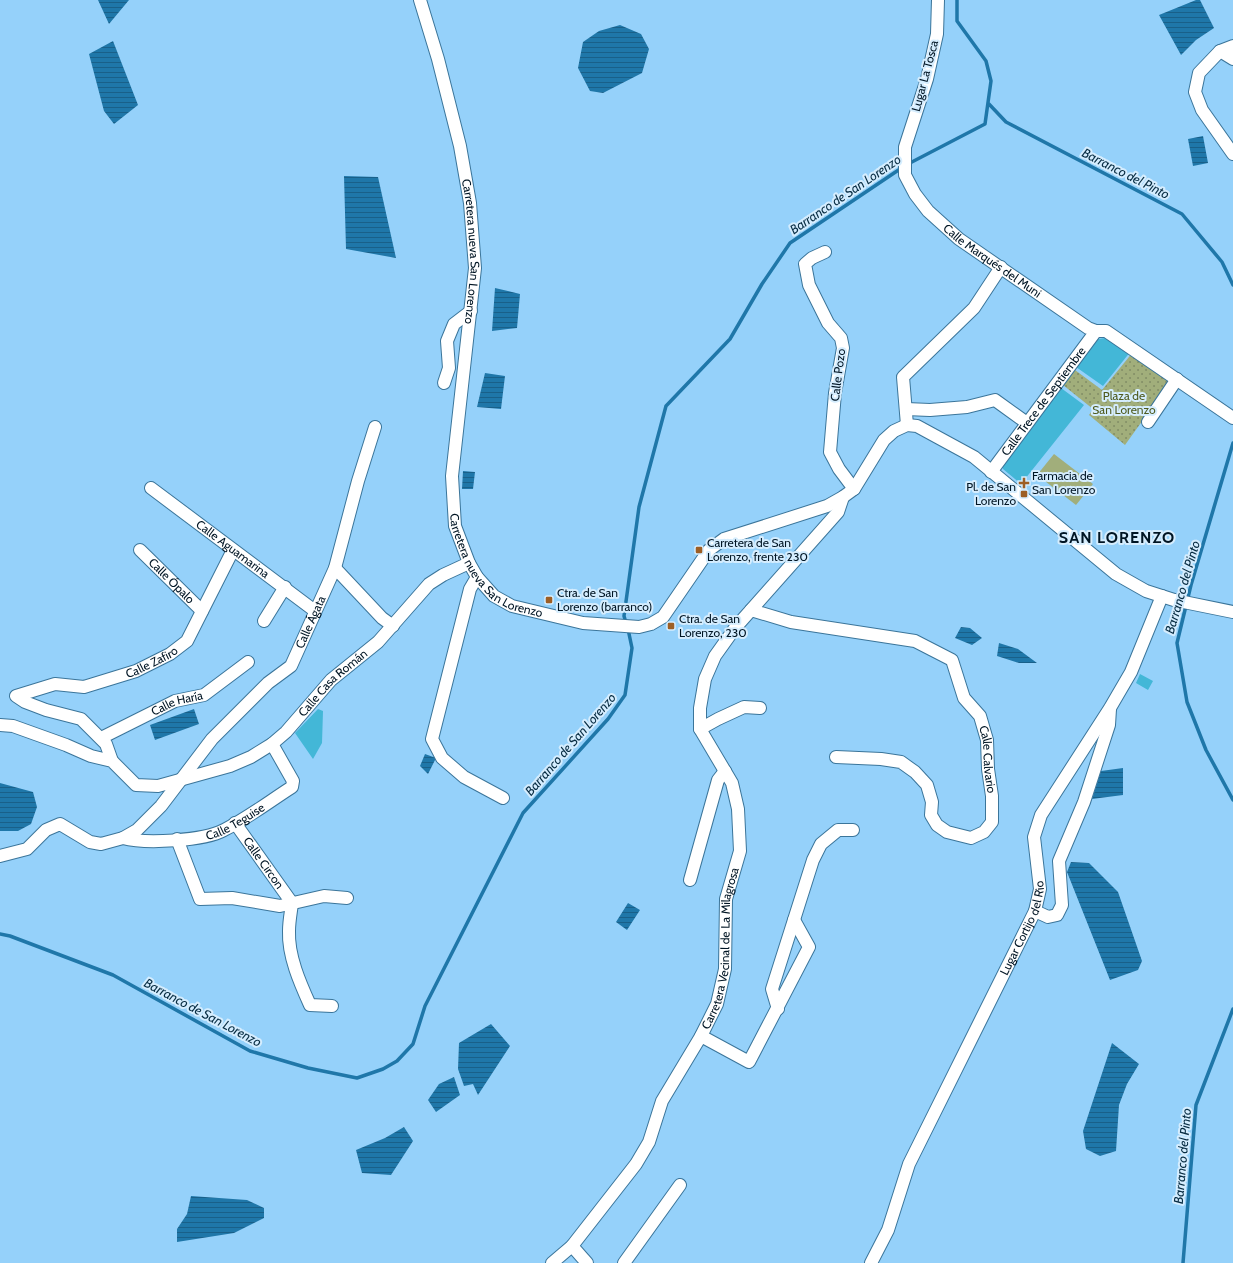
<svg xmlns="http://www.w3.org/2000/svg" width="1233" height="1263" font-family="Cabin,sans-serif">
<defs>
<pattern id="park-dots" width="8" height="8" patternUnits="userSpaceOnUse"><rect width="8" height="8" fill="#a1ae7b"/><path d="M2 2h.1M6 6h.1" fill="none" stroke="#818c65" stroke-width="1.8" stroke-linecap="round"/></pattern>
<pattern id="water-rules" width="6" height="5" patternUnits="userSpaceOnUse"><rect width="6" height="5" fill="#1f77a9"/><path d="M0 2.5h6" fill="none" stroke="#196089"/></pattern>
</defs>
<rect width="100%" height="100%" fill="#95d1fa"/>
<path fill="#a1ae7b" d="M1054 454 1093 484 1076 505 1037 475Z"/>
<path fill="url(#park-dots)" d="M1133 352 1171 381 1125 445 1089 415 1093 409 1063 385 1075 370 1102 390Z"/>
<path fill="url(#water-rules)" d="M98 0H129L109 24Z
M1196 0H1200L1214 28 1196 40 1181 55 1159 15Z
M620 25 641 34 649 49 642 73 603 93 590 91 578 68 583 42 599 31Z
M113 41 138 105 114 124 104 111 89 54Z
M1203 136 1208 163 1193 166 1188 139Z
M344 176 378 177 396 258 346 249Z
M495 288 520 294 517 328 492 331Z
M485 373 505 376 501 409 477 407Z
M463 471 475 472 473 489H462Z
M961 627 970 628 982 638 972 645 955 638Z
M999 643 1018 649 1037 663H1019L997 656Z
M194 709 199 724 155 740 150 725Z
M425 754 436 758 428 774 420 766Z
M1123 768V795L1092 799 1101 771Z
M0 783 33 792 37 807 31 824 18 831H0Z
M1071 862 1089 863 1118 892 1142 961 1138 970 1110 980 1067 872Z
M628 903 640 910 627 930 616 922Z
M491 1024 510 1046 478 1095 473 1084 464 1086 458 1069 459 1043Z
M1112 1043 1139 1064 1127 1084 1119 1105 1116 1151 1100 1156 1086 1149 1083 1131Z
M454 1077 460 1095 436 1112 428 1100 439 1084Z
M404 1127 413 1141 391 1175 362 1173 356 1150 385 1138Z
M191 1196 247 1200 264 1208V1218L234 1233 177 1242V1229L187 1214Z"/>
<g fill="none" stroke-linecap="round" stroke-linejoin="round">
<path stroke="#1f77a9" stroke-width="3.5" d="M988 103 1006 122 1182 214 1222 262 1233 285
M908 164 985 124 991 81 986 61 957 21V0
M1233 443 1191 585 1177 643 1187 702 1206 750 1233 800
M626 623 624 616 639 507 666 406 730 339 762 284 790 243 903 167
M0 934 10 936 113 975 250 1051 308 1068 357 1078 383 1069 397 1061 413 1044 425 1006 523 813 608 719 625 695 632 648 628 629
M1183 1263 1196 1105 1233 1009"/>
</g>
<path fill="#43b7d7" d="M1112 337 1131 351 1103 386 1076 367 1098 339Z
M1061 388 1084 405 1021 484 1003 469V464Z
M1140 674 1153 681 1148 690 1136 683Z
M318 709 323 711 322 743 313 759 295 733Z"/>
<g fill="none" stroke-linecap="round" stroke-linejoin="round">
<g stroke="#3b759a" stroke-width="14">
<g id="minor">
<path id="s1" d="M420 0 438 59 460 146 470 203 475 268 452 476 455 526 469 563 477 577 494 596 512 606 583 623 639 627 651 624 663 617 709 550 724 539 827 506 843 497 854 489 884 440 894 431 907 425 917 426 974 457 1116 574 1146 591 1174 600 1233 612"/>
<path id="s2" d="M938 0 937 34 927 79 905 147V175L915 194 928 211 959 239 1088 328 1096 331H1106L1233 418"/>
<path d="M1233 46 1220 51 1199 73 1195 92 1202 110 1233 154"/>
<path d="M1220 51 1233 59"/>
<path d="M825 252 812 258 805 264 809 285 828 323 841 338 843 348 835 393 830 452 839 469 854 489"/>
<path d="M444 383 449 368 447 341 454 324 471 311"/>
<path d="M906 409 930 410 967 407 995 400 1027 423"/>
<path d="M1148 422 1177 379"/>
<path d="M907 425 903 377 974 308 1001 267"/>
<path id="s3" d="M991 472 1096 331"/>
<path id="s4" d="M151 488 315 611"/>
<path id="s5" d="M140 550 202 611"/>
<path d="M335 568 382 618 393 626"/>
<path d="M477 577 470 589 432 739 442 758 464 777 503 798"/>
<path id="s6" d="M751 610 791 622 915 641 952 660 964 698 980 716 987 740 988 769 992 796V822L984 832 971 838 947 832 937 825 931 815 932 802 927 785 915 772 901 762 881 759 836 757"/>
<path d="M264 621 285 587"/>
<path id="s7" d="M0 725 13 726 66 745 91 756 112 761 136 785 158 786 230 766 251 757 272 744 286 732 331 680 378 642 429 584 443 575 469 563"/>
<path d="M700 729 718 719 744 707 760 708"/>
<path id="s8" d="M101 738 175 701 204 695 248 662"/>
<path id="s9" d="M112 761 106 744 81 719 46 710 25 702 16 696 55 684 84 687 136 671 170 654 187 641 233 550"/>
<path id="s10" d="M235 823 292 903"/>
<path id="s11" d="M123 838C145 844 204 841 224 830 248 818 270 801 292 787L293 781 272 744"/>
<path d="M177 839 200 899 232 898 280 906 324 896 347 898"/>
<path id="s12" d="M0 856 27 849 46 830 60 824 90 842 101 844 123 838 137 830 161 806 212 739 268 683 291 666 335 568 358 481 375 427"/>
<path d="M690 880 718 780 725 771"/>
<path d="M292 903C291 912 289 921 289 931 288 956 300 983 310 1005L332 1006"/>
<path d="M1035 911 1048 917 1057 915 1062 905 1059 861 1084 802 1109 725 1110 709"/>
<path d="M778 1009 772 989 813 860 821 844 838 830H853"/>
<path d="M701 1036 749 1062 809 947 794 920"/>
<path d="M572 1246 587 1263"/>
<path id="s13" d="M552 1263 572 1246 636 1164 649 1142 662 1101 701 1036 717 1004 725 969 726 899 740 851 738 809 732 783 700 729V708L705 679 715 656 735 628 838 512 843 497"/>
<path d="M624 1263 680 1185"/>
<path id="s14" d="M871 1263 888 1230 909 1164 1035 911 1040 889 1034 837 1041 815 1110 708 1131 672 1162 596"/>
</g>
</g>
<use href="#minor" stroke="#fff" stroke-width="12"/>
</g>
<g fill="#9d5f25" stroke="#d5edfe" stroke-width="1.5">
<path d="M1022 477h4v4h4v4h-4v4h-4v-4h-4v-4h4z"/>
<rect x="1020" y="490" width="8" height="8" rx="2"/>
<rect x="695" y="546" width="8" height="8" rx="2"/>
<rect x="545" y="596" width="8" height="8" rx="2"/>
<rect x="667" y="622" width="8" height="8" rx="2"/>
</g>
<g text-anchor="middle" stroke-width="4" stroke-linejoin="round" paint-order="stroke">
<g font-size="12" fill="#001524" stroke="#d5edfe">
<text transform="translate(925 76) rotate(-75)" y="4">Lugar La Tosca</text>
<text dy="4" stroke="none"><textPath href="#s1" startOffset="258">Carretera nueva San Lorenzo</textPath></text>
<text dy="4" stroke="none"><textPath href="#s2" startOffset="304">Calle Marqués del Muni</textPath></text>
<text transform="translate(838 375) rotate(-83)" y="4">Calle Pozo</text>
<text dy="4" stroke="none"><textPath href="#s3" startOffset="88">Calle Trece de Septiembre</textPath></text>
<text dy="4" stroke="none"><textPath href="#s4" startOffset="102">Calle Aguamarina</textPath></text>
<text dy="4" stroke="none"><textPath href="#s1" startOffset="594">Carretera nueva San Lorenzo</textPath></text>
<text dy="4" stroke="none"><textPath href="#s5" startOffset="44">Calle Ópalo</textPath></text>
<text dy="4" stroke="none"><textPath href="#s12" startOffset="429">Calle Ágata</textPath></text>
<text dy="4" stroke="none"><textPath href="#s9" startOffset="265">Calle Zafiro</textPath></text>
<text dy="4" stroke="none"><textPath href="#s7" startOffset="383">Calle Casa Román</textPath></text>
<text dy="4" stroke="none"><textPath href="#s8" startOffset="84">Calle Haría</textPath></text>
<text dy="4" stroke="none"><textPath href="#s6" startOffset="317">Calle Calvario</textPath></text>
<text dy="4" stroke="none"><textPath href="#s11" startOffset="116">Calle Teguise</textPath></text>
<text dy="4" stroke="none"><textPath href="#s10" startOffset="49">Calle Circon</textPath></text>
<text dy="4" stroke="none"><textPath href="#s14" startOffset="369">Lugar Cortijo del Rio</textPath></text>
<text dy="4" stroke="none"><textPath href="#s13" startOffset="366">Carretera Vecinal de La Milagrosa</textPath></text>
</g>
<g font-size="12" fill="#4e5a1e" stroke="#d5edfe">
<text x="1124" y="400">Plaza de<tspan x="1124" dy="14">San Lorenzo</tspan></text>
</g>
<g font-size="12" fill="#001524" stroke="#d5edfe" text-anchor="start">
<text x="1032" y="480">Farmacia de<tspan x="1032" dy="14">San Lorenzo</tspan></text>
<text x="1016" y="491" text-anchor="end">Pl. de San<tspan x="1016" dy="14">Lorenzo</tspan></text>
<text x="707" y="547">Carretera de San<tspan x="707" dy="14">Lorenzo, frente 230</tspan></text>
<text x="557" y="597">Ctra. de San<tspan x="557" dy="14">Lorenzo (barranco)</tspan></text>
<text x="679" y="623">Ctra. de San<tspan x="679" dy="14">Lorenzo, 230</tspan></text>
</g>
<g font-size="13" font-style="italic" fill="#072c42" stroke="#d5edfe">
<text transform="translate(1126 173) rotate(27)" y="5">Barranco del Pinto</text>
<text transform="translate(845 194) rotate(-34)" y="5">Barranco de San Lorenzo</text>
<text transform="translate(1182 587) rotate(-74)" y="5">Barranco del Pinto</text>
<text transform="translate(570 744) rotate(-49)" y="5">Barranco de San Lorenzo</text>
<text transform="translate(203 1012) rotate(28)" y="5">Barranco de San Lorenzo</text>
<text transform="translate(1182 1156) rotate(-85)" y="5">Barranco del Pinto</text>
</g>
<g font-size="16" font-weight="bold" letter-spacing="1" fill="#001524" stroke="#d5edfe">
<text x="1117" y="543">SAN LORENZO</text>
</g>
</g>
</svg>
